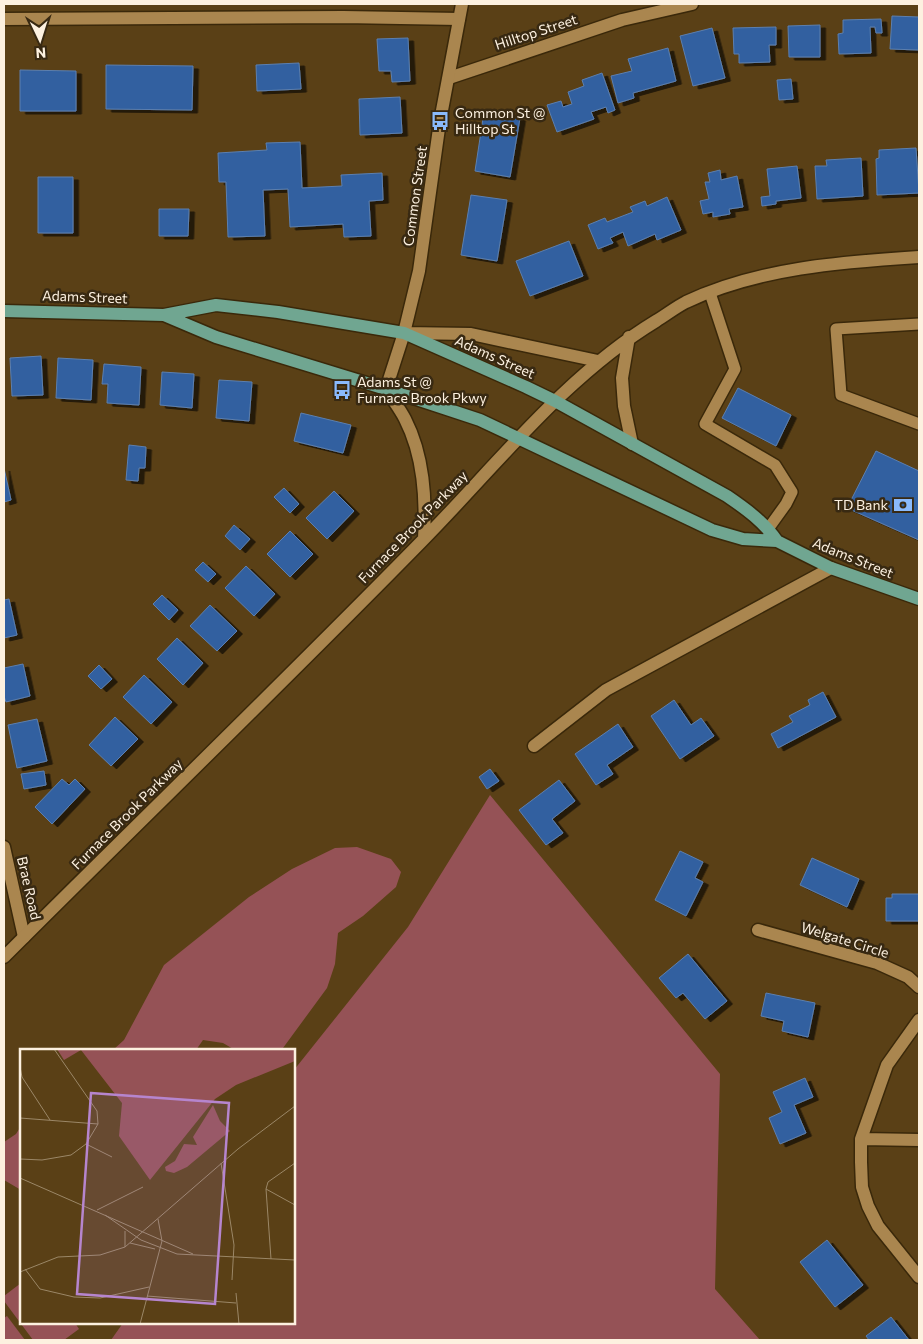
<svg xmlns="http://www.w3.org/2000/svg" width="923" height="1344" font-family="Commissioner,sans-serif">
<defs>
<filter id="shadow"><feDropShadow dx="5.5" dy="3" stdDeviation="0" flood-color="#0009"/></filter>
</defs>
<rect width="100%" height="100%" fill="#5a4016"/>
<path fill="#955256" d="M490 795 720 1074 715 1289 760 1340H111L123 1323H294V1070L408 927Z
M357 847 391 859 401 872 396 887 363 916 338 933 335 964 327 988 283 1048 279 1050H235L223 1043 203 1040 196 1050H113L124 1040 164 965 249 897 292 869 335 848Z
M21 1126V1190L4 1180V1142L16 1134Z
M21 1283V1323H75L79 1329 64 1340H33L4 1301V1296Z
M7 1316 25 1340H4V1318Z"/>
<path fill="#3060a0" stroke="#5c7faf" filter="url(#shadow)" d="M892 16 919 17V50L890 49Z
M881 19 882 33H876L875 27H870L871 53 839 54 838 34 843 33V20Z
M820 25V57H789L788 26Z
M776 27V45H769L770 62 739 63V54H734L733 28Z
M712 28 725 78 693 86 680 36Z
M408 38 410 81 392 82 391 71H379L377 39Z
M668 48 676 81 633 93 634 98 618 103 611 76 632 71 628 59Z
M299 63 301 89 257 91 256 65Z
M106 65 193 66 192 110 106 109Z
M20 70 76 71V111H20Z
M602 73 615 110 608 113 606 107 591 112 594 119 557 132 547 105 561 101 563 107 572 104 568 92 584 86 582 80Z
M791 79 793 99 779 100 777 80Z
M400 97 402 133 360 135 359 99Z
M484 112 520 118 510 177 475 171Z
M300 142 302 188 342 186 341 175 382 173 383 200 369 201 371 236 344 237 343 224 290 227 288 189 263 190 265 236 228 237 226 182H219L218 153 267 150 266 143Z
M916 148 919 193 877 195 876 159 879 158V150Z
M861 158 863 196 817 199 815 166H827L826 160Z
M797 166 801 198 776 201V204L762 206 761 197 770 196 767 169Z
M720 170 721 180 737 176 743 207 729 209 730 214 713 217V212L703 214 700 201 709 199 705 182H710L708 173Z
M38 177H73V233H38Z
M471 195 507 200 497 261 461 255Z
M667 197 681 230 657 240 655 234 628 246 623 232 610 238 613 243 598 249 588 225 605 218 607 222 633 212 630 207 645 201 647 206Z
M159 209H189L188 236H159Z
M569 241 583 276 530 296 516 261Z
M41 356 43 395 12 396 10 358Z
M58 358 93 360 91 400 56 398Z
M104 364 141 367 139 405 107 403 108 384H102Z
M162 372 194 374 192 408 160 405Z
M219 380 252 382 249 421 216 418Z
M738 388 791 415 776 446 722 418Z
M301 413 351 425 343 453 294 441Z
M129 445 146 447 145 468H139L138 481 126 480Z
M876 451 919 471V540L847 508Z
M4 468 11 500 4 502Z
M284 488 299 504 290 513 274 497Z
M334 491 354 511 327 539 306 518Z
M234 525 250 539 240 550 225 536Z
M290 531 313 554 290 577 267 554Z
M203 562 216 574 208 582 195 570Z
M246 566 275 594 254 616 225 588Z
M162 595 178 610 169 620 153 604Z
M9 599 17 635 4 638V600Z
M210 605 237 631 217 651 190 626Z
M177 638 203 663 183 685 157 659Z
M23 664 30 696 6 702 4 696V668Z
M99 665 112 679 101 689 88 676Z
M144 675 172 702 151 724 123 697Z
M823 692 836 717 778 748 771 734 793 722 789 716 810 705 808 700Z
M674 700 691 725 701 718 714 736 680 759 651 716Z
M115 717 138 739 111 766 89 745Z
M37 719 47 761 17 768 8 725Z
M618 724 633 747 607 765 613 774 596 785 575 754Z
M490 769 499 781 487 789 479 777Z
M44 771 46 785 24 789 21 774Z
M62 779 69 785 75 779 85 789 52 824 35 807Z
M559 780 575 801 552 819 563 833 546 845 519 810Z
M680 851 703 862 695 878 703 882 686 916 655 900Z
M812 858 859 879 847 907 800 885Z
M892 894H919V921H886V898H892Z
M688 954 727 1001 705 1019 683 993 676 998 659 978Z
M766 993 815 1003 808 1037 782 1031 784 1021 761 1016Z
M805 1078 813 1097 794 1105 806 1133 780 1144 769 1118 782 1112 773 1092Z
M827 1240 863 1285 835 1307 800 1262Z
M891 1317 909 1340H869L866 1336Z"/>
<g fill="none" stroke-linecap="round" stroke-linejoin="round">
<g stroke="#3a280a" stroke-width="14">
<path id="lane" d="M710 293 735 369 705 424 775 465 792 492 786 504 768 529
M919 324 836 329 841 395 919 424"/>
</g>
<g stroke="#3a280a" stroke-width="15">
<path id="street" d="M4 19 343 17 459 19
M449 78 622 20 692 4
M534 746 606 690 831 568
M4 847 24 937
M758 930 877 963 908 977 919 987
M919 1020 887 1065 861 1139V1162L862 1187 868 1206 878 1226 919 1277
M861 1139 919 1140"/>
</g>
<g stroke="#3a280a" stroke-width="15">
<path id="secondary" d="M404 333 471 334 598 361
M629 337 622 378 624 406 632 444
M424 539C426 499 424 456 405 419 400 409 392 399 386 389L404 333 419 271 440 121 462 4
M4 957C143 818 285 681 422 541 497 465 564 377 656 321 666 315 676 307 686 302 758 268 841 262 919 257"/>
</g>
<g stroke="#3a280a" stroke-width="15">
<path id="primary" d="M4 311 164 315 216 305 278 312 404 333 526 387 555 401 727 496C746 509 764 522 777 541
M164 315 216 337 386 389 480 420 712 530 743 539 777 541 831 568 919 599"/>
</g>
<use href="#lane" stroke="#aa864f" stroke-width="11"/>
<use href="#street" stroke="#aa864f" stroke-width="12"/>
<use href="#secondary" stroke="#aa864f" stroke-width="12"/>
<use href="#primary" stroke="#70a691" stroke-width="12"/>
</g>
<defs>
<g id="bus-bare" transform="scale(1.5)"><path d="M-5-6H5V4H4V6H2V4H-2V6H-4V4H-5ZM-3.5-4V0h7V-4ZM-3.5 1.2v1.5H-2V1.2ZM2 1.2v1.5H3.5V1.2Z" fill="#8abafc" stroke="#382912" stroke-width="2.5" paint-order="stroke"/></g>
<g id="bank-bare" transform="scale(1.5)"><path d="M-6-4H6V4H-6ZM0-2.3a2.3 2.3 0 1 0 0 4.6a2.3 2.3 0 1 0 0-4.6Z" fill="#8abafc" stroke="#382912" stroke-width="2.5" paint-order="stroke"/></g>
</defs>
<g fill-rule="evenodd">
<use href="#bus-bare" x="440" y="121"/>
<use href="#bus-bare" x="342" y="390"/>
<use href="#bank-bare" x="903" y="505"/>
</g>
<g text-anchor="middle" stroke-width="5" stroke-linejoin="round" paint-order="stroke">
<g font-size="14" fill="#fdf1e0" stroke="#382912">
<text transform="translate(536 32) rotate(-18)" y="5">Hilltop Street</text>
<text transform="translate(415 196) rotate(-82)" y="5">Common Street</text>
<text transform="translate(85 297) rotate(2)" y="5">Adams Street</text>
<text transform="translate(495 357) rotate(24)" y="5">Adams Street</text>
<text transform="translate(413 527) rotate(-46)" y="5">Furnace Brook Parkway</text>
<text transform="translate(853 558) rotate(22)" y="5">Adams Street</text>
<text transform="translate(127 814) rotate(-45)" y="5">Furnace Brook Parkway</text>
<text transform="translate(29 888) rotate(77)" y="5">Brae Road</text>
<text transform="translate(845 940) rotate(17)" y="5">Welgate Circle</text>
</g>
<g font-size="14" fill="#fdf1e0" stroke="#382912" text-anchor="start">
<text x="455" y="118">Common St @<tspan x="455" dy="16">Hilltop St</tspan></text>
<text x="357" y="387">Adams St @<tspan x="357" dy="16">Furnace Brook Pkwy</tspan></text>
<text x="888" y="510" text-anchor="end">TD Bank</text>
</g>
</g>
<g transform="translate(20 1049)">
<rect width="275" height="275" fill="#5a4016"/>
<path d="M37 0H275V12L216 36 195 50 130 131 99 87 102 54 61 1 44 11ZM193 56 200 72 210 82 167 118 154 124 146 122 145 118 155 112 164 95 177 96 173 88Z" fill="#955256"/>
<path fill="none" stroke="#9b8767" stroke-width="1" d="M0 18 2 28 30 71M0 69 78 75M66 95 92 108M0 110 22 111 51 106 66 95 78 75 77 62 34 0M201 114 214 196 212 231M0 129 173 205M246 140 275 156M77 161 123 138M85 166 121 191 157 205 275 211M138 170 142 192M110 194 135 200M105 198V182M251 210 246 140 248 133 275 114M5 220 20 240 54 248 80 249 129 238M0 223 38 208 80 206 105 198 218 100 275 57M216 244 219 275M127 247 216 254M120 275 142 192"/>
<path fill="#b685ce" fill-opacity="0.15" stroke="#b685ce" stroke-width="2.5" d="M71 44 209 54 195 255 57 245Z"/>
<rect width="275" height="275" fill="none" stroke="#fdf1e0" stroke-width="2.5"/>
</g>
<rect width="923" height="1344" fill="none" stroke="#fdf1e0" stroke-width="10"/>
<g transform="translate(40 40) rotate(176)" stroke="#382912" stroke-width="4" paint-order="stroke">
<path d="M0-4L9 19L0 12L-9 19Z" fill="#fdf1e0"/>
<text y="-8" font-size="14" font-weight="bold" text-anchor="middle" fill="#fdf1e0">N</text>
</g>
</svg>
